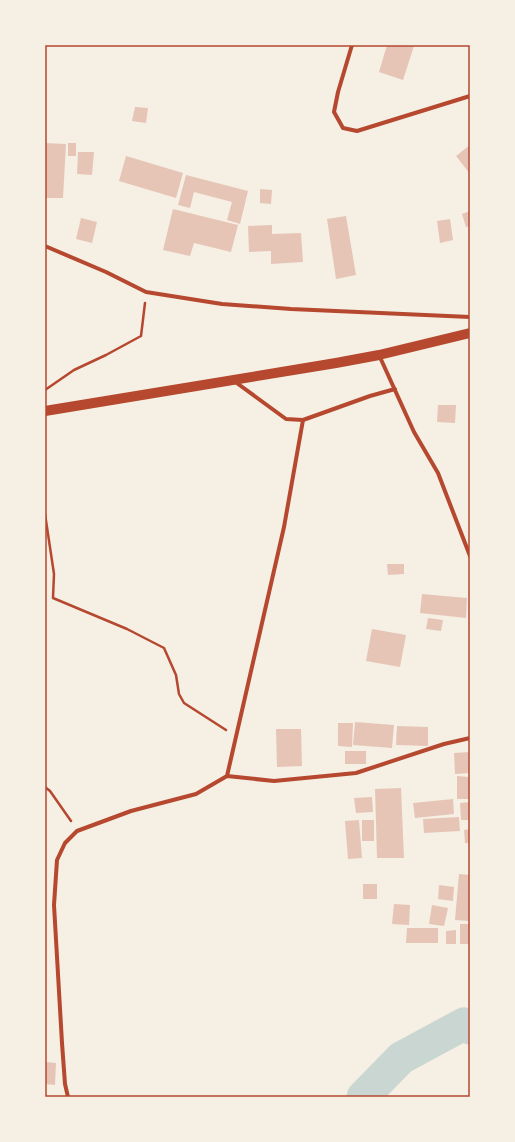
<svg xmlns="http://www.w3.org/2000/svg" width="515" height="1142" font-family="Raleway,sans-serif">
<rect width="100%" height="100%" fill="#f6efe4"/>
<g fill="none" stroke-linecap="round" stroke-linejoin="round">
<path stroke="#c9d6d2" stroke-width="33" d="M363 1097 401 1058 464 1024 470 1028"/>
</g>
<path fill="#e6c5b7" d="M387 45 414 46 403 80 379 72Z
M135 107 148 108 146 123 132 121Z
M45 143 66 144 63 198H45Z
M68 143H76V156H68Z
M470 145V174L456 156Z
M78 152H94L92 175 77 174Z
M126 156 183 173 176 198 119 181Z
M186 175 248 191 240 224 227 220 232 202 194 192 190 208 178 205Z
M260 189 272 190 271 204 260 203Z
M173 209 238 225 231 252 194 243 190 256 163 250Z
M470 211V226L466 227 462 214Z
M346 216 356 275 336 279 327 219Z
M81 218 97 222 92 243 76 239Z
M450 219 453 240 440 243 437 221Z
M272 225V234L301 233 303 262 271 264V251L249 252 248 226Z
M438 405H456L455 423 437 422Z
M387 564H404V574L388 575Z
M422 594 467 598 466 618 420 613Z
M428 618 443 620 441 631 426 629Z
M372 629 406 635 400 667 366 661Z
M355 722 394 725 392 748 353 745Z
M338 723H353L352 747 338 746Z
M397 726 428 727V746L396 745Z
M276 729H301L302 766 277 767Z
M345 751H366V764H345Z
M470 752V773L455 774 454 753Z
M457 776 470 777V799H457Z
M401 788 404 858H377L375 789Z
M372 797 373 812 356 813 354 798Z
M453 799 454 814 415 818 413 803Z
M470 802V820H461L460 803Z
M459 817 460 831 424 833 423 819Z
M359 820 362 858 348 859 345 821Z
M362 820H374V841H362Z
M470 829V843H465L464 830Z
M459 874 470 875V921L455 920Z
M363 884H377V899H363Z
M439 885 454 887 453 901 438 899Z
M394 904 410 905 409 925 392 924Z
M432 905 448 908 444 926 429 924Z
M460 924H470V944H460Z
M407 928H438V943H406Z
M456 930V944H446V931Z
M45 1062 56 1063 55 1085 45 1084Z"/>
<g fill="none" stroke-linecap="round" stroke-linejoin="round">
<path stroke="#b5482f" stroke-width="2.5" d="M45 390 74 370 106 355 141 336 145 303
M45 514 54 574 53 598 127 629 164 648 176 675 179 694 184 703 226 730
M45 787 50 791 71 821"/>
<path stroke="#b5482f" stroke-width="4" d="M352 45 338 92 334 112 343 128 357 131 470 96
M45 246 106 272 146 292 222 304 291 309 470 317
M379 355 414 432 438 473 470 556
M303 420 370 396 395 389
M227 776 284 527 303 420 286 419 234 381
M68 1097 65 1084 62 1043 54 905 57 860 65 843 77 831 131 811 196 794 227 776 274 781 356 773 444 744 470 738"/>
<path stroke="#b5482f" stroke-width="10" d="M45 411 336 363 379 355 470 333"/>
</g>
<rect width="515" height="1142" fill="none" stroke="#f6efe4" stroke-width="92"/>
<rect x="46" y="46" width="423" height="1050" fill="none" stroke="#b5482f" stroke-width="1.5"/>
</svg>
